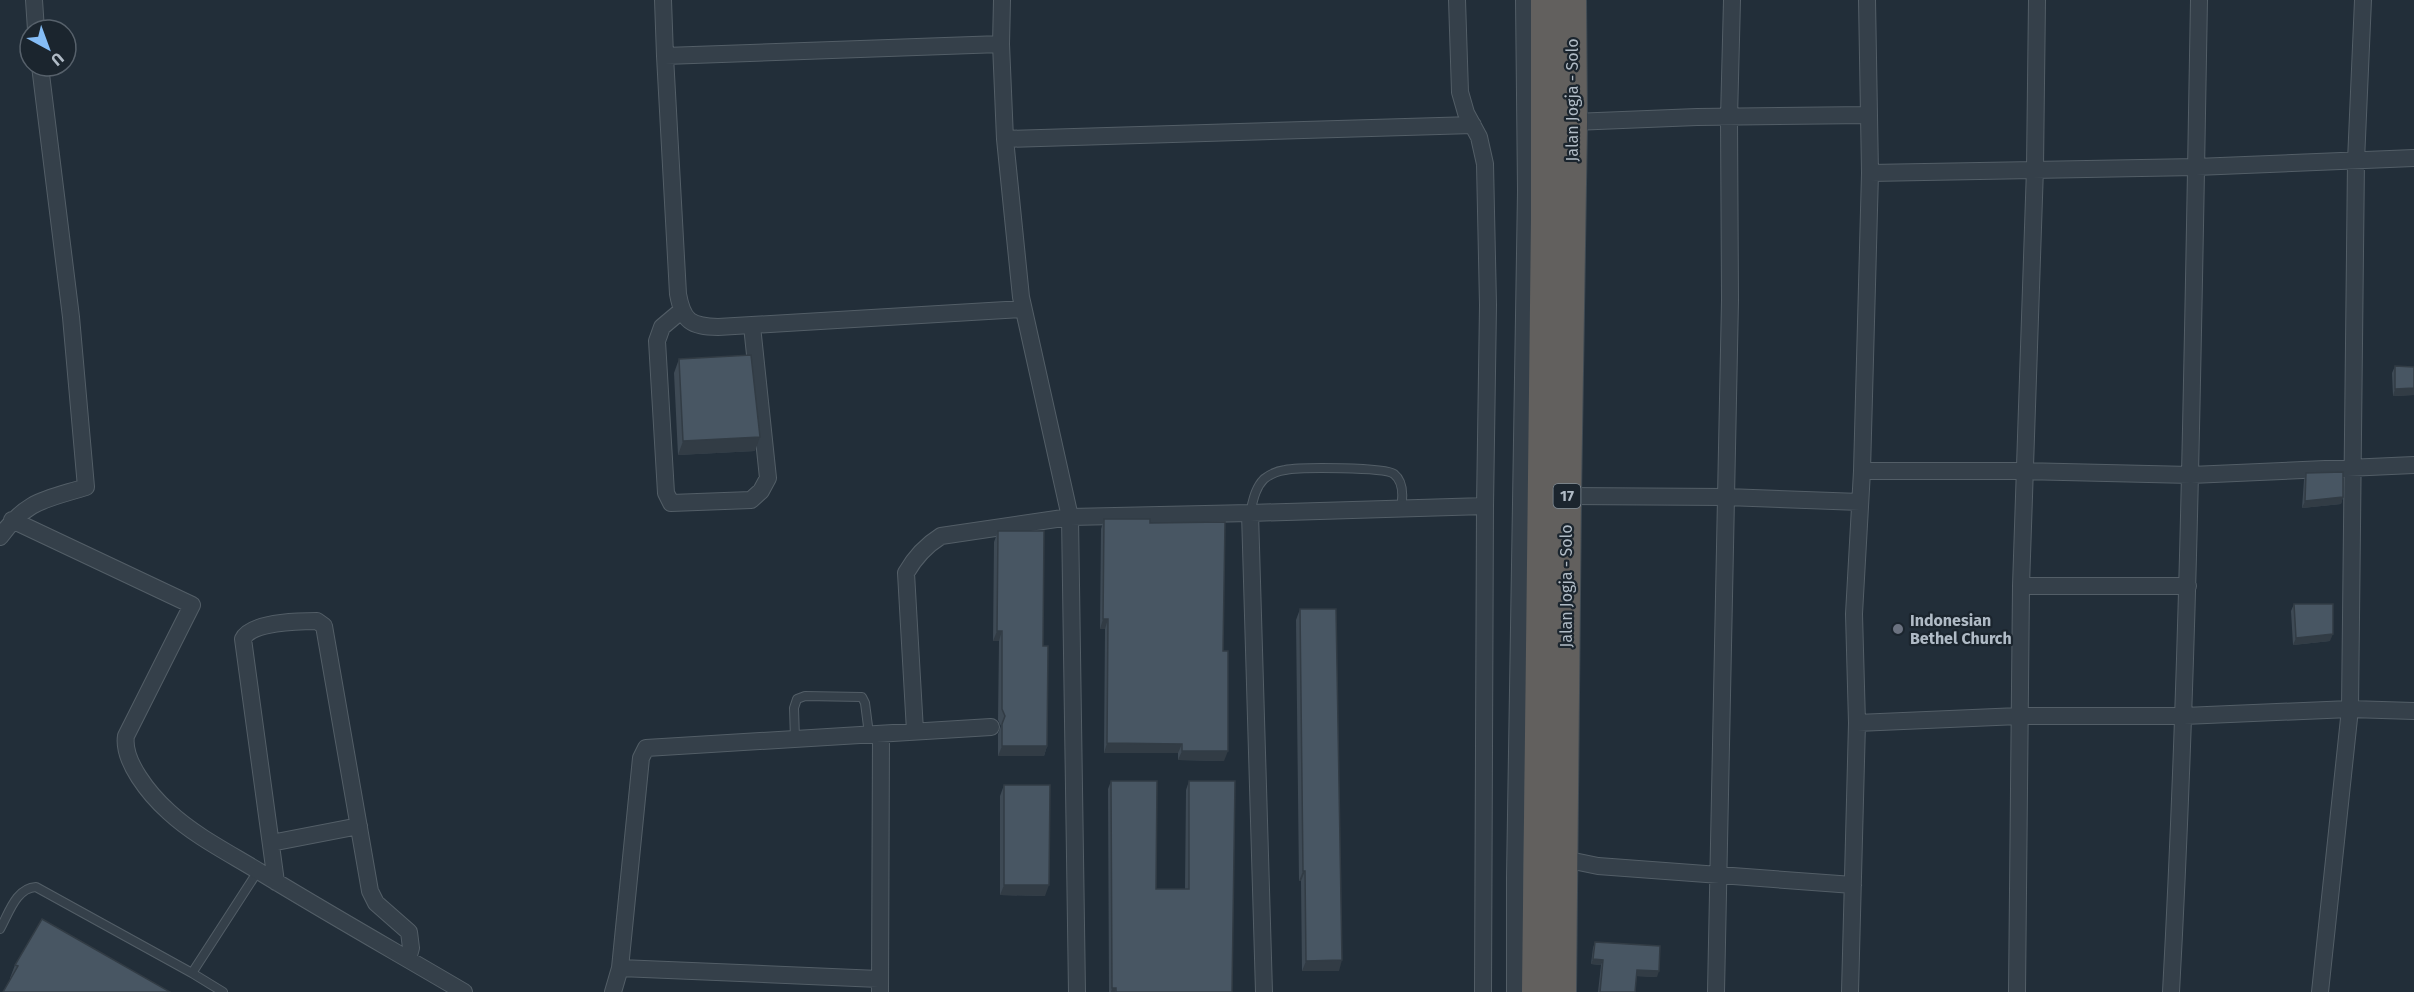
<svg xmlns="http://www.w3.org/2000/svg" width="2414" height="992" font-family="'Fira Sans',sans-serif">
<rect width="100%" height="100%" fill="#222e39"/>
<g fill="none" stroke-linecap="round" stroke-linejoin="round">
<g stroke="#535e67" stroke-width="10">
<path id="service" d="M1250 513C1253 501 1255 488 1264 479 1269 475 1278 471 1285 470 1300 467 1385 467 1394 474 1404 482 1403 497 1401 508
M795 739 794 708 797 699 805 696 862 697 865 703 869 734
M0 929C9 913 16 888 36 887L192 973
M223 992 192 973 258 871"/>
</g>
<g stroke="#535e67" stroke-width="18">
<path id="minor" d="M34 0 36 30
M663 0 665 56 678 294C683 322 691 326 718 327L1023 309
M1002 0 1001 44 1005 139 1473 125
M1457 0 1460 92 1466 113 1479 137 1485 164 1488 305 1485 506
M665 56 1001 44
M1573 122 1697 117 1868 115
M1005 139 1021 297 1070 517 1250 513 1264 992
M1870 173 2196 167 2414 158
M681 311 662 327 657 341 666 493 671 503 751 500 761 491 768 478 752 326
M1862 471H2024L2191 475 2414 465
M1567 496 1726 497 1860 502
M1250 513 1485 506 1483 992
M12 520 192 605 126 736C122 761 150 795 169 812 195 836 229 853 260 872 327 913 396 952 464 992
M0 537C27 500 44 500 86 487L71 317 40 66
M2021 586H2188
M1857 723 2019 716H2184L2350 709 2414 711
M915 731 906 573C915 557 925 546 941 536L1070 517 1077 992
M271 843 359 826
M1564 859 1598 866 1853 885
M276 882 243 639C250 622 299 621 317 621L324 626 370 891 376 903 409 932 411 948 408 959
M620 968 879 979
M613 992 620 968 641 758 646 748 991 727
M880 992 881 734
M1515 992V877L1526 191 1524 0
M1716 992 1730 300 1729 118 1732 0
M1850 992 1857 723 1854 614 1862 471 1870 173 1867 0
M2017 992 2021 586 2035 168 2037 0
M2171 992C2189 662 2193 331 2199 0
M2320 992 2350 709 2356 161 2363 0"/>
</g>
<g stroke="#404b54" stroke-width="30">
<path id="trunk" d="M1536 992 1545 219V0
M1562 992 1567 496 1573 122 1572 0"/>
</g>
<use href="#service" stroke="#35404a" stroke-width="8"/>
<use href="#minor" stroke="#35404a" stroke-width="16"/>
<use href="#trunk" stroke="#62605e" stroke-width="28"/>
</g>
<path fill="#3e4a55" d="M679 359 755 451 678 455 674 373Z
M2395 366 2414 367V395L2393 396 2392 373Z
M2306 473 2343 497 2341 504 2302 508 2304 480Z
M1104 519 1150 523 1223 651 1224 761 1178 760V753H1104L1105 629H1100L1101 529Z
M998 531 1043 646 1047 746 1044 756H998V734L1001 726 998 720 999 641H993L994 542Z
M2294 604 2330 641 2293 645 2291 611Z
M1300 609 1339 971H1302L1301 881H1299L1296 620Z
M1111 781 1156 889H1185L1186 790 1189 781 1232 992H1109L1108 789Z
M1004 785 1045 896 1000 895V796Z
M1595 942 1657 977 1636 976 1635 992H1598L1601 965 1591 964 1593 948Z
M15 965 170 992 10 978Z"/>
<path fill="#323c45" d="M2414 388V395L2393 396 2395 389Z
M760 437 755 451 678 455 683 441Z
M2343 497 2341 504 2302 508 2305 501Z
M1103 619H1108L1105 629H1100Z
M997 631H1002L999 641H993Z
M2333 634 2330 641 2293 645 2296 638Z
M1107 743 1182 744 1178 753H1104Z
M1002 746H1047L1044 756H998Z
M1182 751H1228L1224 761 1178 760Z
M1303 871H1305L1301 881H1299Z
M1004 885H1049L1045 896 1000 895Z
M1593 959 1603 960 1601 965 1591 964Z
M1342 960 1339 971H1302L1306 961Z
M1637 970 1659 971 1657 977 1635 976Z
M1112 988H1116L1115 992H1111Z"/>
<path fill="#485663" stroke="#323c45" stroke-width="1.5" d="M751 355 760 437 683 441 679 359Z
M2395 366 2414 367V388L2395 389Z
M2343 472V497L2305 501 2306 473Z
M1104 519H1150V523L1225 522 1223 651H1228V751H1182V744L1107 743 1108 619H1103Z
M998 531H1044L1043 646H1048L1047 746H1002V724L1005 716 1002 709V631H997Z
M2294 604H2333V634L2296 638Z
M1300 609H1336L1342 960 1306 961 1305 871H1303Z
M1111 781H1157L1156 889H1189V781H1235L1232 992H1116V988H1112Z
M1004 785H1050L1049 885H1004Z
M42 919 170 992H3L18 966 15 965Z
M1595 942 1660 946 1659 971 1637 970 1635 992H1600L1603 960 1593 959Z"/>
<circle fill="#6b7280" stroke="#1b252e" stroke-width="2" cx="1898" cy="629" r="6"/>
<g text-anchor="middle" stroke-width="4.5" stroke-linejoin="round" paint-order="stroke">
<rect fill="#1b252e" stroke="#838e98" stroke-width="1.5" x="1553.5" y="484" width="27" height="24" rx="4.5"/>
<g font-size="15" font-weight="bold" fill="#b0bbc6">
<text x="1567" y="501">17</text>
</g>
<g font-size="16" fill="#b0bbc6" stroke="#1b252e">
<text transform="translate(1572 100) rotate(-90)" y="6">Jalan Jogja - Solo</text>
<text transform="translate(1566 586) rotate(-90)" y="6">Jalan Jogja - Solo</text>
</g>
<g font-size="16" font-weight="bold" fill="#b0bbc6" stroke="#1b252e" text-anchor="start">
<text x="1910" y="626">Indonesian<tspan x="1910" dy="18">Bethel Church</tspan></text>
</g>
</g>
<g transform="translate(48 48) rotate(139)"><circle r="28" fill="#1b252e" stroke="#57616b" stroke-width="1.5"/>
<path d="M0-4.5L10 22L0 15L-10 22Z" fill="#85bdf6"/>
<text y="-9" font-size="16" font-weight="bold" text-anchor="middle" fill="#b0bbc6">U</text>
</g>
</svg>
